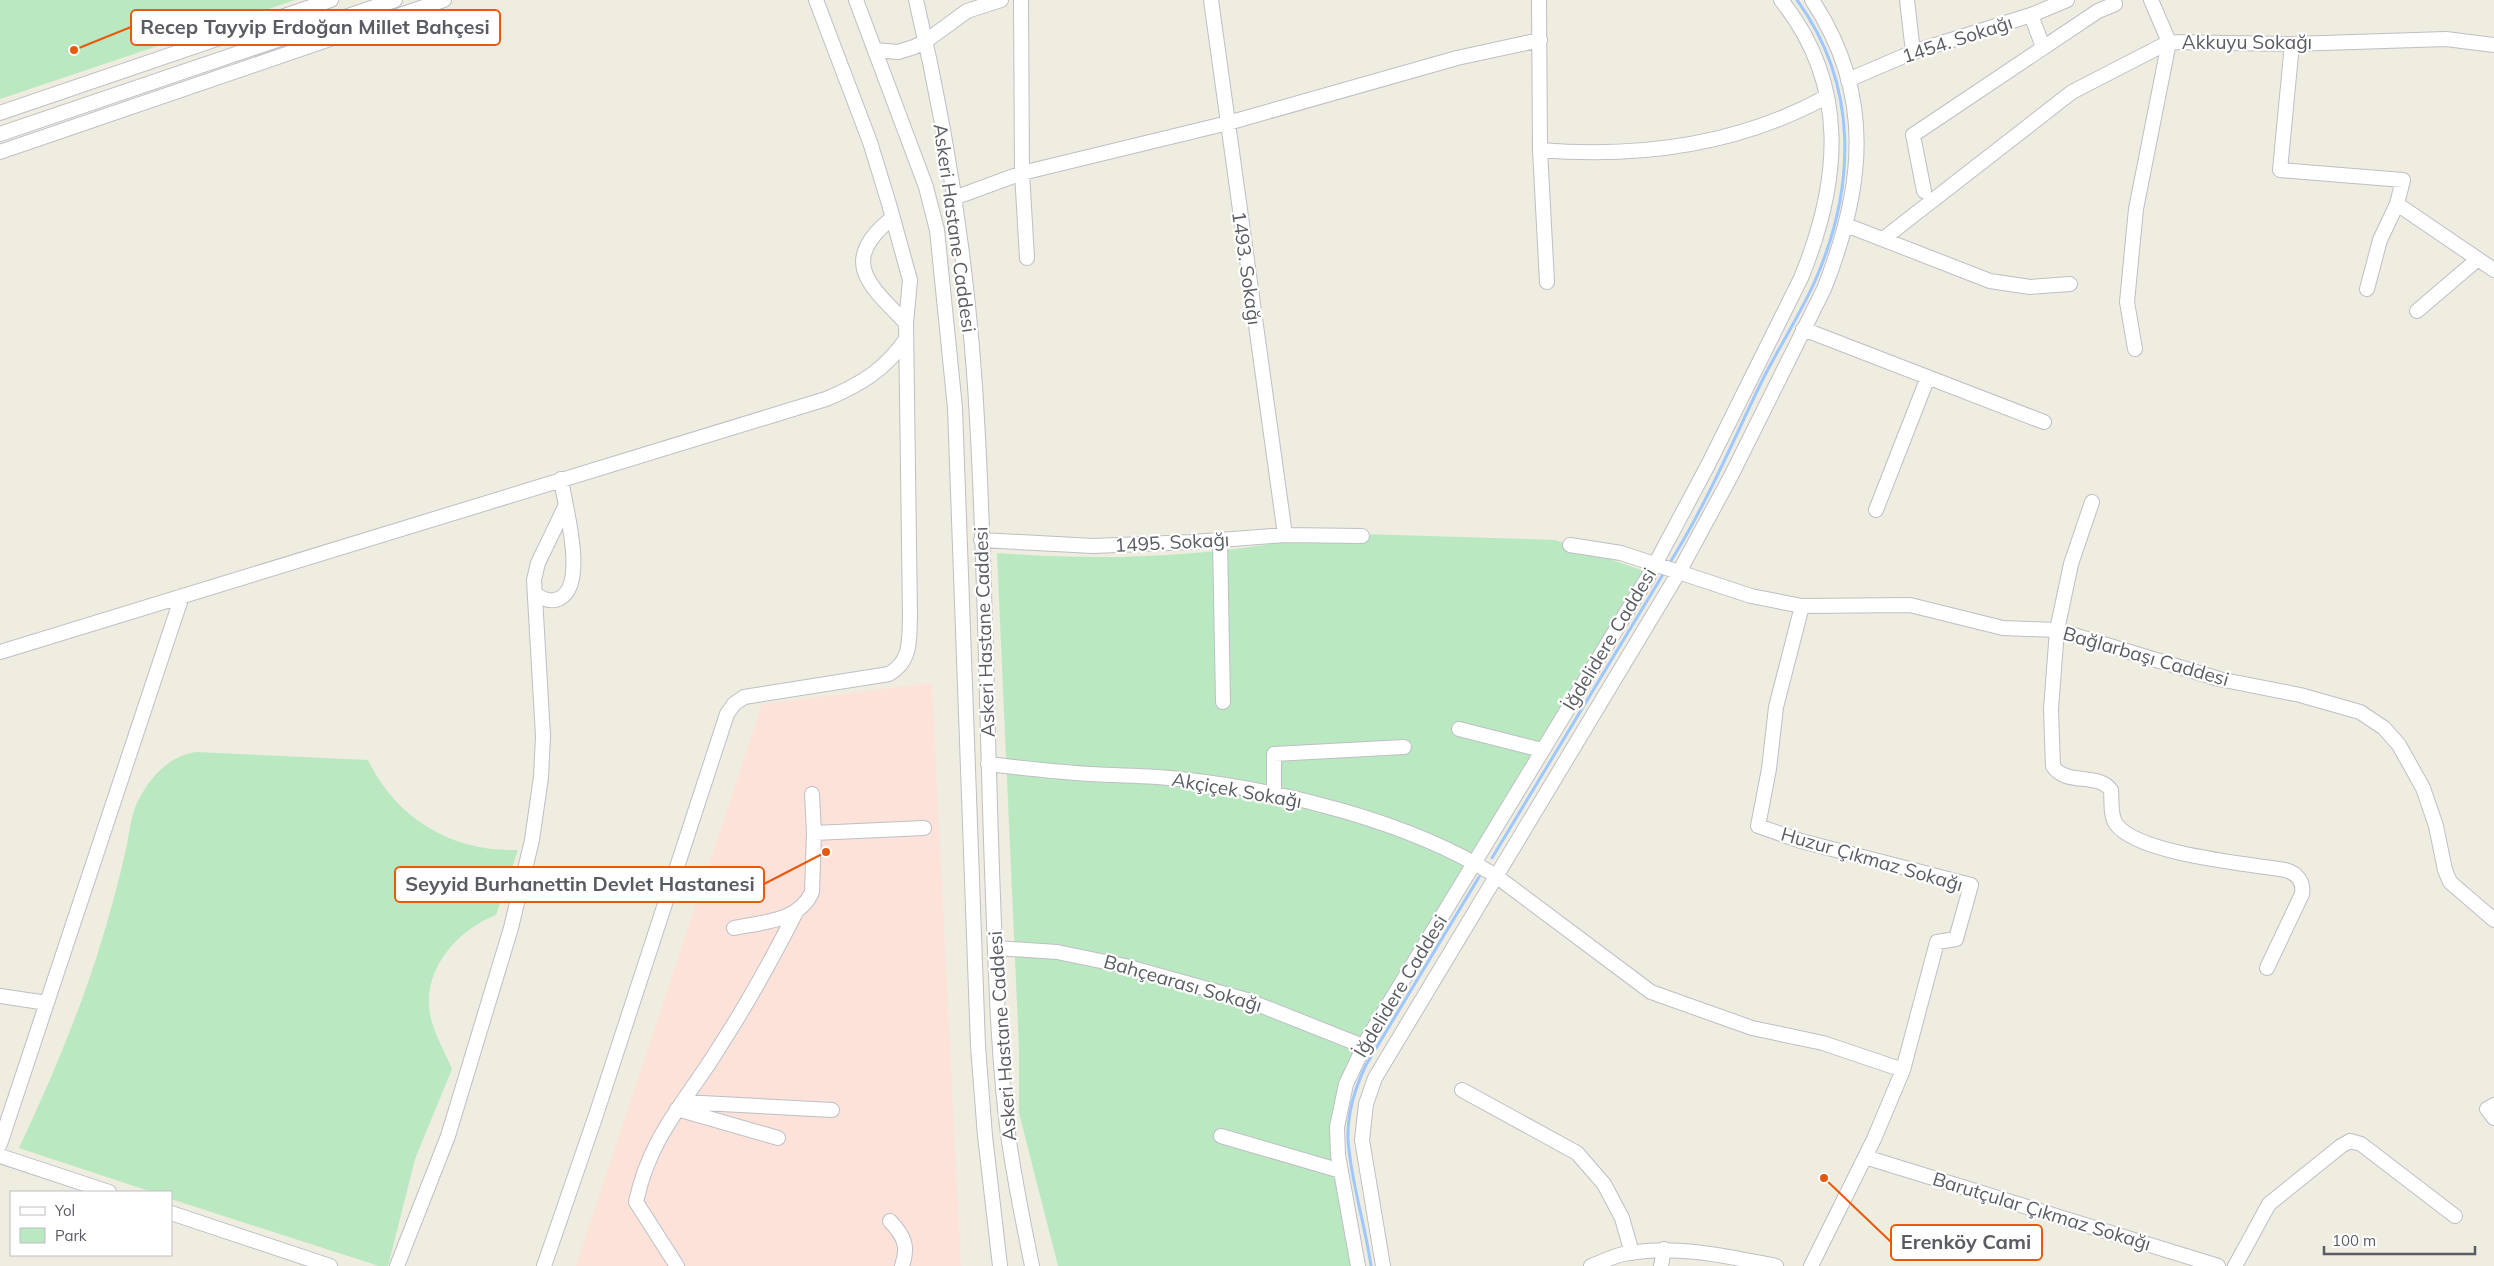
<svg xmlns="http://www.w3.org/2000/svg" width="2494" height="1266" font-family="Mulish,sans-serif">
<rect width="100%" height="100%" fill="#eeede0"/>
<path fill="#fde2da" d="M930 683 932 684 961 1266H576L762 704Z"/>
<path fill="#bae8c1" d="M0 0H295L0 99Z
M1331 533 1555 540 1647 572 1337 1105 1353 1266H1058L1019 1113V1049L997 553C1110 562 1220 556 1331 533Z
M196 752 368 760C397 820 453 852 518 850L496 915C457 930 422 970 430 1014 433 1032 445 1052 452 1069L415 1159 388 1266H379L171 1199V1192H152L19 1148C52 1078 82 1007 104 933 112 905 120 877 126 849 130 832 130 817 138 801 150 777 169 756 196 752Z"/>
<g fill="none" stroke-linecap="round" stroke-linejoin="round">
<path stroke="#9fc7ff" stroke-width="3" d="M1669 564C1705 507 1731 445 1760 385 1777 350 1799 317 1815 281 1856 187 1859 85 1797 0
M1492 858 1665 571
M1371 1266C1365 1224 1351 1182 1348 1140 1347 1115 1355 1088 1366 1065L1479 877"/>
<g stroke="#bebfc6" stroke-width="16">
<path id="minor" d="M856 0 926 187 937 230 955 408 978 1046 985 1136 1000 1266
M916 0C950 143 971 290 978 437 986 590 987 744 993 897 996 976 998 1056 1008 1134 1014 1178 1023 1222 1032 1266
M1021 0 1022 173 1027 258
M1211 0 1285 535
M1539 0 1540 150 1547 282
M1907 0 1913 52
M2031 15 2043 47
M2292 44 2280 170 2403 180 2397 204 2494 270
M875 50 898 52 914 47 926 41 967 11 1001 0
M1848 80 1913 52 2031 15 2067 0
M0 113 331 0
M0 134 395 0
M1540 150C1639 158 1738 145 1826 97
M0 152 444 0
M1924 191 1913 135 2098 11 2115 4
M954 198 1022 173 1228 123 1457 58 1540 40
M892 218C839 261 868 284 906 323
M1846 225 1990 281 2030 287 2070 284
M1883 239 2072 92 2169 42 2292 44 2446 39 2494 45
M2367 289 2380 240 2397 204
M2417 311 2478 259
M1803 329 2044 422
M2135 349 2127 302 2136 209 2169 42 2151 0
M2092 502 2071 564 2057 630 2051 709 2053 766C2065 786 2098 772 2111 790 2112 801 2110 815 2116 824 2137 854 2249 864 2285 870 2297 873 2304 882 2302 894L2267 968
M1876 510 1928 377
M981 540 1093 546 1193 542 1285 535 1362 536
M1220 540 1223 702
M1570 545 1621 553 1751 596 1802 606 1910 605 2003 628 2057 630 2219 679 2300 695 2360 712 2384 728 2399 745 2423 788 2436 826 2445 870 2450 882 2494 920
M535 594C542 599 552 603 560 598 588 584 564 503 561 479
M1802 606 1776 707 1769 769 1758 826 1801 841 1971 885 1956 939 1937 942 1903 1070 1874 1139 1811 1266
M0 652 826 399C860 385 886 369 906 339
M1459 729 1542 750
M988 764C1022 768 1056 772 1090 774 1120 776 1150 775 1180 779 1282 790 1409 821 1496 876L1651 992 1752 1028 1823 1043 1903 1070
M1274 793V754L1404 747
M814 833 924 828
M734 928C762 922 799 922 812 892L814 833 812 794
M995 948 1057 952 1125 966 1247 1000 1363 1046
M0 996 47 1003
M1462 1090 1577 1153 1604 1184 1622 1218 1632 1253
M683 1102 832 1110
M2494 1105 2487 1109 2494 1118
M677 1109 778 1138
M1221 1136 1341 1171
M0 1144 182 596
M0 1156 109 1192
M1865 1157 2218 1266
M171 1213 330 1266
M890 1221C904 1236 909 1246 902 1266
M397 1266 448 1136 511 928 532 840 541 777 543 736 534 580 538 563 565 507
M544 1266 596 1115 727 714 734 704 744 697 889 674C912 661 909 639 910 616L906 323 910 280 889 204 870 142 816 0
M677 1266 636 1202C650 1135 686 1102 720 1046 748 1003 772 959 795 914
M1358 1266 1338 1155 1337 1127 1346 1084 1368 1038 1651 572 1708 465 1801 278C1840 183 1850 86 1781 0
M1383 1266 1362 1140 1366 1104 1375 1078 1679 572 1731 476 1824 289C1864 188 1875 95 1812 0
M1591 1266C1602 1262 1613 1256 1624 1254 1675 1244 1726 1256 1776 1266
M1661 1266 1664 1249
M2235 1266 2269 1204 2341 1146 2350 1141 2361 1144 2455 1216"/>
</g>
<use href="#minor" stroke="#fff" stroke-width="14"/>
</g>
<g text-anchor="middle" stroke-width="4.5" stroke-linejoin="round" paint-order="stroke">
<g font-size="19" fill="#595c63" stroke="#fff">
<text transform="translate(1957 39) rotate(-18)" y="7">1454. Sokağı</text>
<text x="2247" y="49">Akkuyu Sokağı</text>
<text transform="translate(955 228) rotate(82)" y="7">Askeri Hastane Caddesi</text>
<text transform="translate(1247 268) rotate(82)" y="7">1493. Sokağı</text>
<text transform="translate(1172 542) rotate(-3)" y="7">1495. Sokağı</text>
<text transform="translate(984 632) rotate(-92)" y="7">Askeri Hastane Caddesi</text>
<text transform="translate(1609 639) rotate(-59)" y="7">İğdelidere Caddesi</text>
<text transform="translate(2146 656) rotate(16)" y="7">Bağlarbaşı Caddesi</text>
<text transform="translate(1237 790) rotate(10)" y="7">Akçiçek Sokağı</text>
<text transform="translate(1872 859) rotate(16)" y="7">Huzur Çıkmaz Sokağı</text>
<text transform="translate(1183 983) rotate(16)" y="7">Bahçearası Sokağı</text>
<text transform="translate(1400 986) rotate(-59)" y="7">İğdelidere Caddesi</text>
<text transform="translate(1002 1036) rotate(-94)" y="7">Askeri Hastane Caddesi</text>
<text transform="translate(2042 1211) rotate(17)" y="7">Barutçular Çıkmaz Sokağı</text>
</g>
</g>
<path fill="none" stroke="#e8590c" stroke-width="2" d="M74 50L131 27M826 852L764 884M1824 1178L1891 1242"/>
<g fill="#e8590c" stroke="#fff" stroke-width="2">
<circle cx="74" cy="50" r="5"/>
<circle cx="826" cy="852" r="5"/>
<circle cx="1824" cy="1178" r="5"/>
</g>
<g fill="#fff" stroke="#e8590c" stroke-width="2">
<rect x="131" y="10" width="369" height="35" rx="5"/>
<rect x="395" y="867" width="369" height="35" rx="5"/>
<rect x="1891" y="1225" width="151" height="35" rx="5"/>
</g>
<g font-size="20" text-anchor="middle" font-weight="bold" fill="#595c63">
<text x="315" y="34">Recep Tayyip Erdoğan Millet Bahçesi</text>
<text x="580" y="891">Seyyid Burhanettin Devlet Hastanesi</text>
<text x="1966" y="1249">Erenköy Cami</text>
</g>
<rect x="10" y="1191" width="162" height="65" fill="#ffffff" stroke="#bdbec1"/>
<rect x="20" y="1207" width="25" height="8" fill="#ffffff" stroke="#bdbec1"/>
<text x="55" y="1216" font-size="15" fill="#595c63">Yol</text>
<rect x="20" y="1228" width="25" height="15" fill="#bae8c1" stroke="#bdbec1"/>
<text x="55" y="1241" font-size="15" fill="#595c63">Park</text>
<path d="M2324 1246v8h151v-8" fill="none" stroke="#595c63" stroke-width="2.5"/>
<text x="2332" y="1246" font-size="15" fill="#595c63" stroke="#ffffff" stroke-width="4" paint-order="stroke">100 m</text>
</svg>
